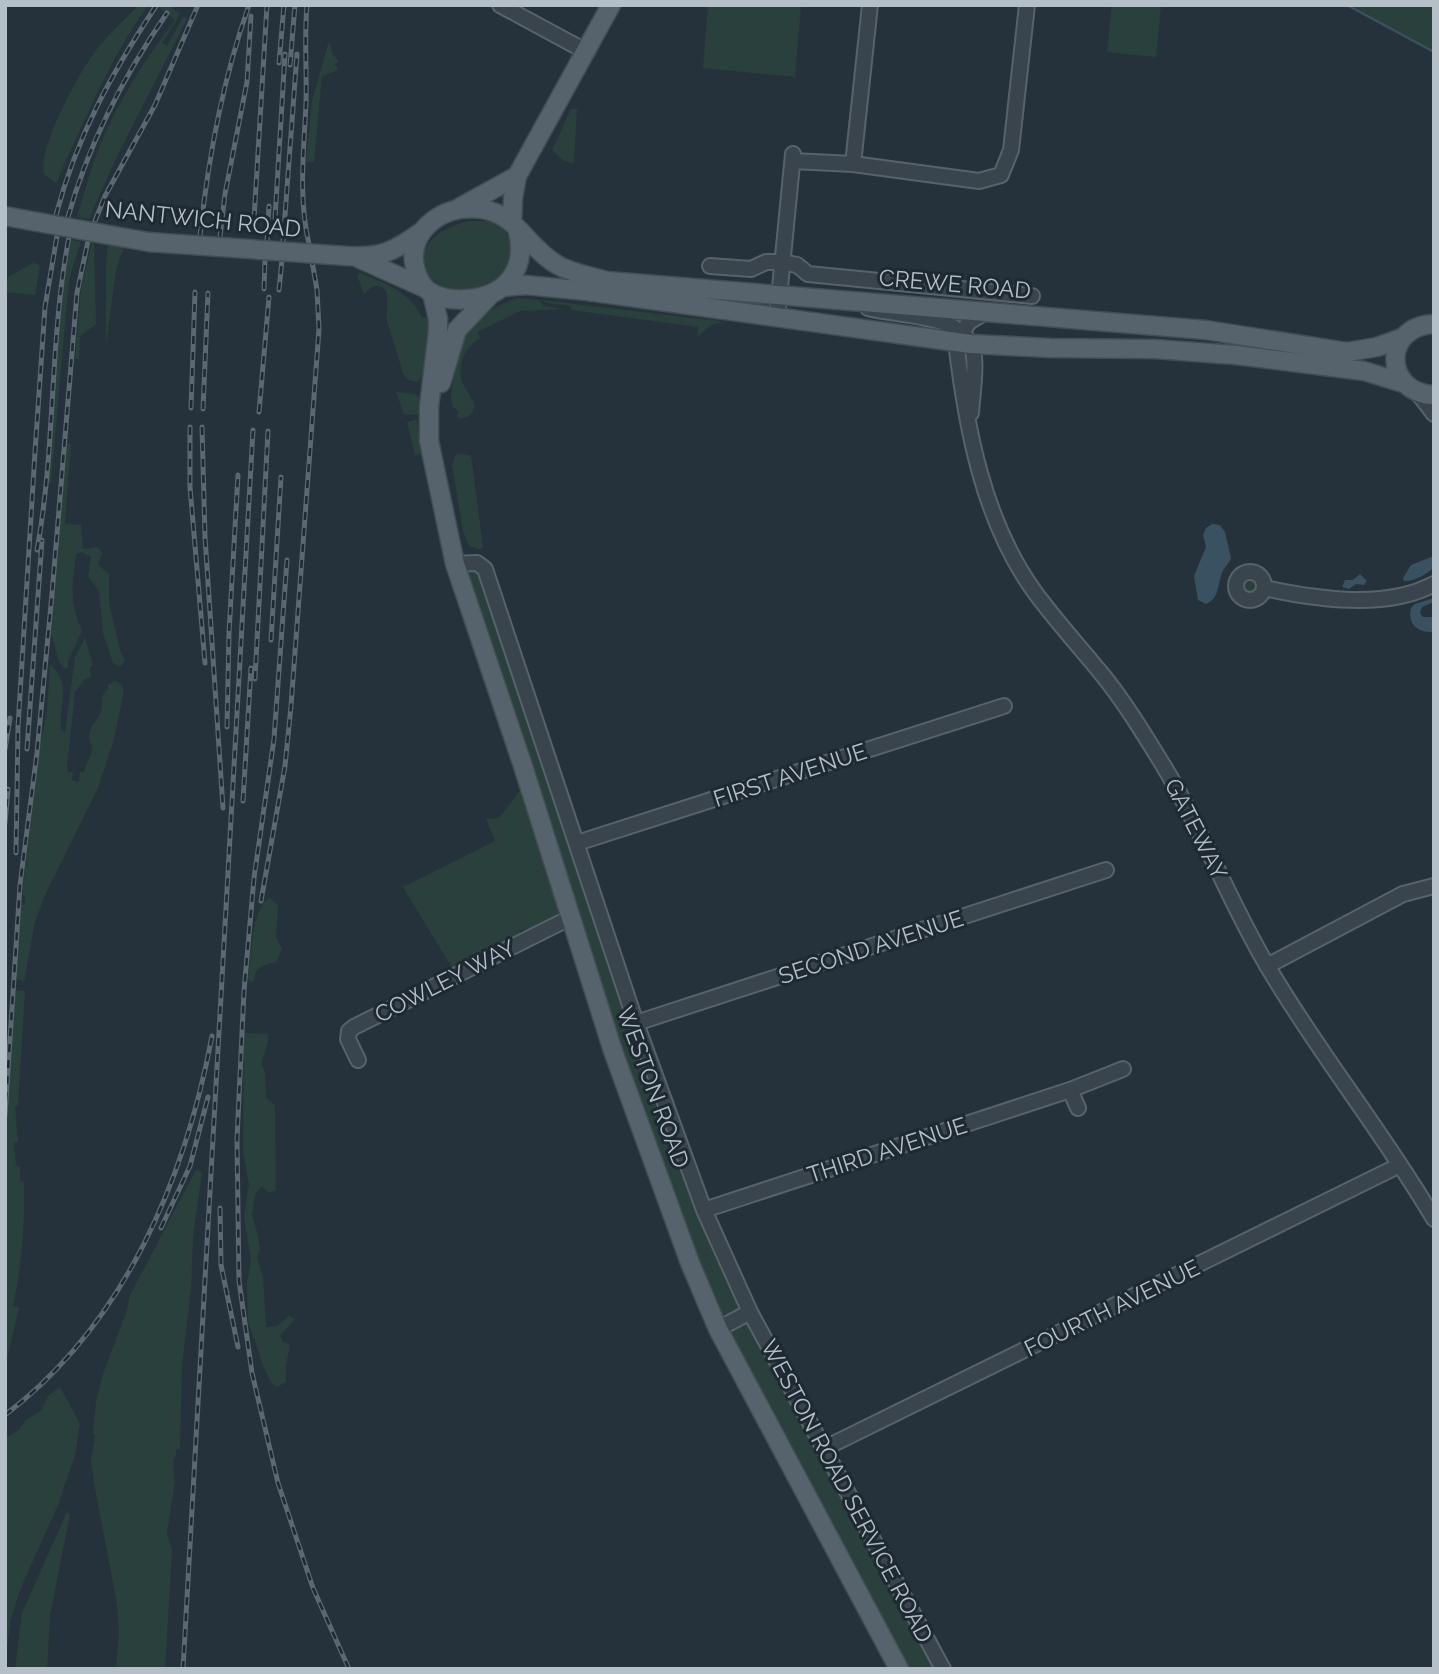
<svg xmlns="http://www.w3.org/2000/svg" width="1439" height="1674" font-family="Raleway,sans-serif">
<rect width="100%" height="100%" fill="#25323b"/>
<path fill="#2a403d" d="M139 5H148C109 60 84 122 56 183L44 174C38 146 82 67 100 45 112 31 126 18 139 5Z
M156 5H167L180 14 162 43 167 46 183 17 187 19 116 158 89 219 77 217C84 193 91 168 100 145 119 100 146 58 175 20Z
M708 5H801L795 77 703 68Z
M1112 5H1161L1156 57 1107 52Z
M1347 5H1434V52Z
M329 41 332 53 339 62 335 64 338 70 322 76 314 162H306L312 101Z
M571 109H577L574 163 564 161 552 150Z
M472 221C481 221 491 220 499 225 512 234 514 259 507 271 499 284 470 292 456 291 445 290 435 282 427 274L425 263 422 261C424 237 450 224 472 221Z
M71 240 81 242 70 276 67 301 51 483 48 482 58 318Z
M92 242H94L96 324 80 336 79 359H75L81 289Z
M108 244 124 247 116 270 106 344V265Z
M33 263 40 265 35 295 5 292 8 277Z
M360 273C385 283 411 292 422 318L428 317 430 326 422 376 417 382 408 380 403 373 387 321C385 310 393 288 378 286 372 285 368 290 364 294L357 275Z
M518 298 539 300 544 306 562 309 520 311 477 332 480 338C464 348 455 368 464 386 468 393 472 398 475 406 472 415 467 420 457 417L459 412 453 407 451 400C456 348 463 316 518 298Z
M541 300 719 321 721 323 711 325 697 337 698 327 571 310V306L547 303Z
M396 392 415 394 419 397 418 415 404 414Z
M417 420 421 454 415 455 407 422Z
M67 443 71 444 65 524 81 525 83 549 98 547 102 553 98 565 109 574V603L121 653 125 660 122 665 117 666 113 663 103 633 99 591 88 576 91 557 82 552 76 554C73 586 68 599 82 631L68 661V667L65 669C55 660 57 646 51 635L65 445Z
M456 454 471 455 483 547 479 549 469 546 463 531 452 465Z
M477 563 704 1210 944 1669H899L718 1329 570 918 519 931 526 940 457 976 403 887 495 841 486 819 499 818 520 791 530 790 455 564Z
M1236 586a14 14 0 1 1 28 0a14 14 0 1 1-28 0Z
M85 638 93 665 90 668 91 677 85 679 75 692 67 768 69 773 73 771 72 780 79 782 80 772H84C86 759 97 754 89 740 91 723 92 727 100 714 105 705 98 696 108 689V685L115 681 121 684 124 690 114 739 98 788 46 893 35 922 24 982 15 978 21 905 25 904V896L22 895 40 746 47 712 50 664C73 684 58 705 61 730L65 733 75 657Z
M269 897 278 905 276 937 282 949 276 962C263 966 255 966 254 981L251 982 248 979C252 955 250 914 269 897Z
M14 990 25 991 18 1105 15 1107 18 1142 14 1143 16 1166H20V1181L24 1182C25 1224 22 1265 13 1306L19 1308 5 1367V1155Z
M244 1033 268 1034V1042L261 1064 265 1072 266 1098 275 1105 276 1190 269 1193 262 1186 255 1195 252 1215 257 1232 260 1249 257 1259 263 1276 266 1327 277 1326 289 1316 295 1319 280 1336 283 1342 290 1345 286 1365V1382L277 1387 271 1382 264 1368 248 1321 247 1283 251 1261 244 1217 249 1185 243 1150Z
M196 1170 202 1173 193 1237 191 1289 182 1365 180 1450 176 1449V1456L173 1461 175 1482 167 1533 172 1550 165 1669H116L119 1632 117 1604 94 1483 91 1460 95 1436 93 1433 96 1402 103 1374 127 1310 130 1295Z
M60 1387 80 1424 75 1455 58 1505 20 1590 11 1619 5 1660V1438L19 1430 26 1420 41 1411 48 1396Z
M67 1512 70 1514 50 1616 47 1669H15L22 1613Z"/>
<path fill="#3a5162" d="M1212 524 1220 525 1225 532 1231 558C1229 564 1224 567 1222 573 1217 585 1220 598 1206 604L1198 600 1194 576 1206 547 1203 535 1206 528Z
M1434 556V567C1428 574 1413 582 1404 581L1403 578 1411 565Z
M1360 574 1367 581 1364 585 1356 584 1349 589 1342 587 1345 580H1353Z
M1434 598V602L1422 607 1420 613 1423 617H1434V632C1418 633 1407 625 1411 608L1415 604Z"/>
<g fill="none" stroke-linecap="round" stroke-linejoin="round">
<path stroke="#3a5162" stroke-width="2.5" d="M1347 5 1434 52"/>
<g stroke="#57626a" stroke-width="18">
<path id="minor" d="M500 5 587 52
M793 161 853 164 979 181 1001 175 1011 150 1027 5
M853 164 870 5
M710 266 751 269 766 262H781L797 265 808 274 1032 296
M868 308C900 317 970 312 974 357 976 375 972 395 971 413
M987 311 969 322 956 342C966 427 983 520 1034 591 1055 620 1079 646 1101 673 1124 701 1144 734 1163 765 1203 830 1229 902 1268 967 1319 1054 1383 1132 1434 1219
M777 318 793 154
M1417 392 1434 414
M455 564 477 563 485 569 636 1023 704 1210 750 1312 943 1669
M1236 586a14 14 0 1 1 28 0a14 14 0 1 1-28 0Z
M1264 588C1315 599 1386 610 1434 584
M577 843 1004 706
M1267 966 1403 894 1434 886
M636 1023 1106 870
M358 1060 348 1039 349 1031 354 1027C427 991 498 953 570 918
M1070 1090 1078 1108
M704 1210 1070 1090 1123 1069
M718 1329 750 1312
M823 1449 1400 1165"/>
</g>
<g stroke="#424d55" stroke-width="21">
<path id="major" d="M459 208 517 176
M5 216 43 223
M512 223 513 198 517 176 611 5
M517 228C528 266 509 296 468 299 457 300 442 299 432 293 420 287 416 274 414 262 412 247 419 233 429 224 452 203 490 203 513 224 527 237 539 254 556 264 570 273 591 276 607 281L1206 330 1347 352 1377 347 1402 338
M109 235 149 242
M347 256C381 258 395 251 421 232
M358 258 425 288
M503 287 526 285 587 291 971 344 1050 348 1155 349 1236 355 1364 371 1403 383
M432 293 438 319V331L429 407V441L455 564 523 766 613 1051 690 1263 718 1329 899 1669
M1434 324C1382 326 1383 393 1434 395
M441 383 457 330 491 294"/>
</g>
<use href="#minor" stroke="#39444c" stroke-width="14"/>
<use href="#major" stroke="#57636c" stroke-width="18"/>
<g stroke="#5b6872" stroke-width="5">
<path id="rail" d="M307 5C304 38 307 70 306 103 304 150 298 197 309 244
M279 63 284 5
M290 65 295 5
M56 215C77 136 111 74 156 6
M68 217C89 142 123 77 167 13
M275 218 285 54
M254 219 267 5
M95 221 105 196 155 105 198 5
M200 236C208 159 223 79 249 5
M220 237 225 194 247 82 251 16
M267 241 269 206
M283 242 297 54
M264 289 265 259
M279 290 282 260
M191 408 195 292
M203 409 208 293
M259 412 269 297
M190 427V487L205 663
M202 427 205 537 223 808
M37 550C56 447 49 341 69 237
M287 560 274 739 254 878 244 991 237 1139 239 1281 252 1373 278 1483 313 1588 349 1669
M271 640 281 477
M255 679 268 431
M227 727 229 633 238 475
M5 749 10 718
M27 749 42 540
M243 801 251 668
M5 823 8 789
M16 853 18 727 35 452 45 307 57 236
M261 901 285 766 291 706 319 329 317 290 312 261
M5 1116 20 885 37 753 52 594 77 293 88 241
M220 1208 221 1265 238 1347
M161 1228 190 1166 208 1097
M5 1415C125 1324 185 1179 212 1036
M183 1669 253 430"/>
</g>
<use href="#rail" stroke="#1e2931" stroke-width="2.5" stroke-dasharray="8" stroke-linecap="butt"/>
<g stroke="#424d55" stroke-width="21" stroke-linecap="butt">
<path id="major-bridge" d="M43 223 109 235
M149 242 347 256"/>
</g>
<use href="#major-bridge" stroke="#57636c" stroke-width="18"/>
</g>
<g text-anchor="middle" stroke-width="6" stroke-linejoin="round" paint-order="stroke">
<g font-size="23" fill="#b4bfc7" stroke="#1e2931">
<text transform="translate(203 219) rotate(6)" y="8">NANTWICH ROAD</text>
<text transform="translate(955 284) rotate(5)" y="8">CREWE ROAD</text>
<text transform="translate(790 775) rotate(-18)" y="8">FIRST AVENUE</text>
<text transform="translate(1196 829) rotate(63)" y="8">GATEWAY</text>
<text transform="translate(871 947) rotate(-18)" y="8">SECOND AVENUE</text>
<text transform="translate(445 981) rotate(-27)" y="8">COWLEY WAY</text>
<text transform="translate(653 1087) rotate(70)" y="8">WESTON ROAD</text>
<text transform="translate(887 1150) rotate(-18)" y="8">THIRD AVENUE</text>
<text transform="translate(1112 1308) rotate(-26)" y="8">FOURTH AVENUE</text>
<text transform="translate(847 1491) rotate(62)" y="8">WESTON ROAD SERVICE ROAD</text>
</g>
</g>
<rect width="1439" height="1674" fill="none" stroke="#b4bfc7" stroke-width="14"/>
</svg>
